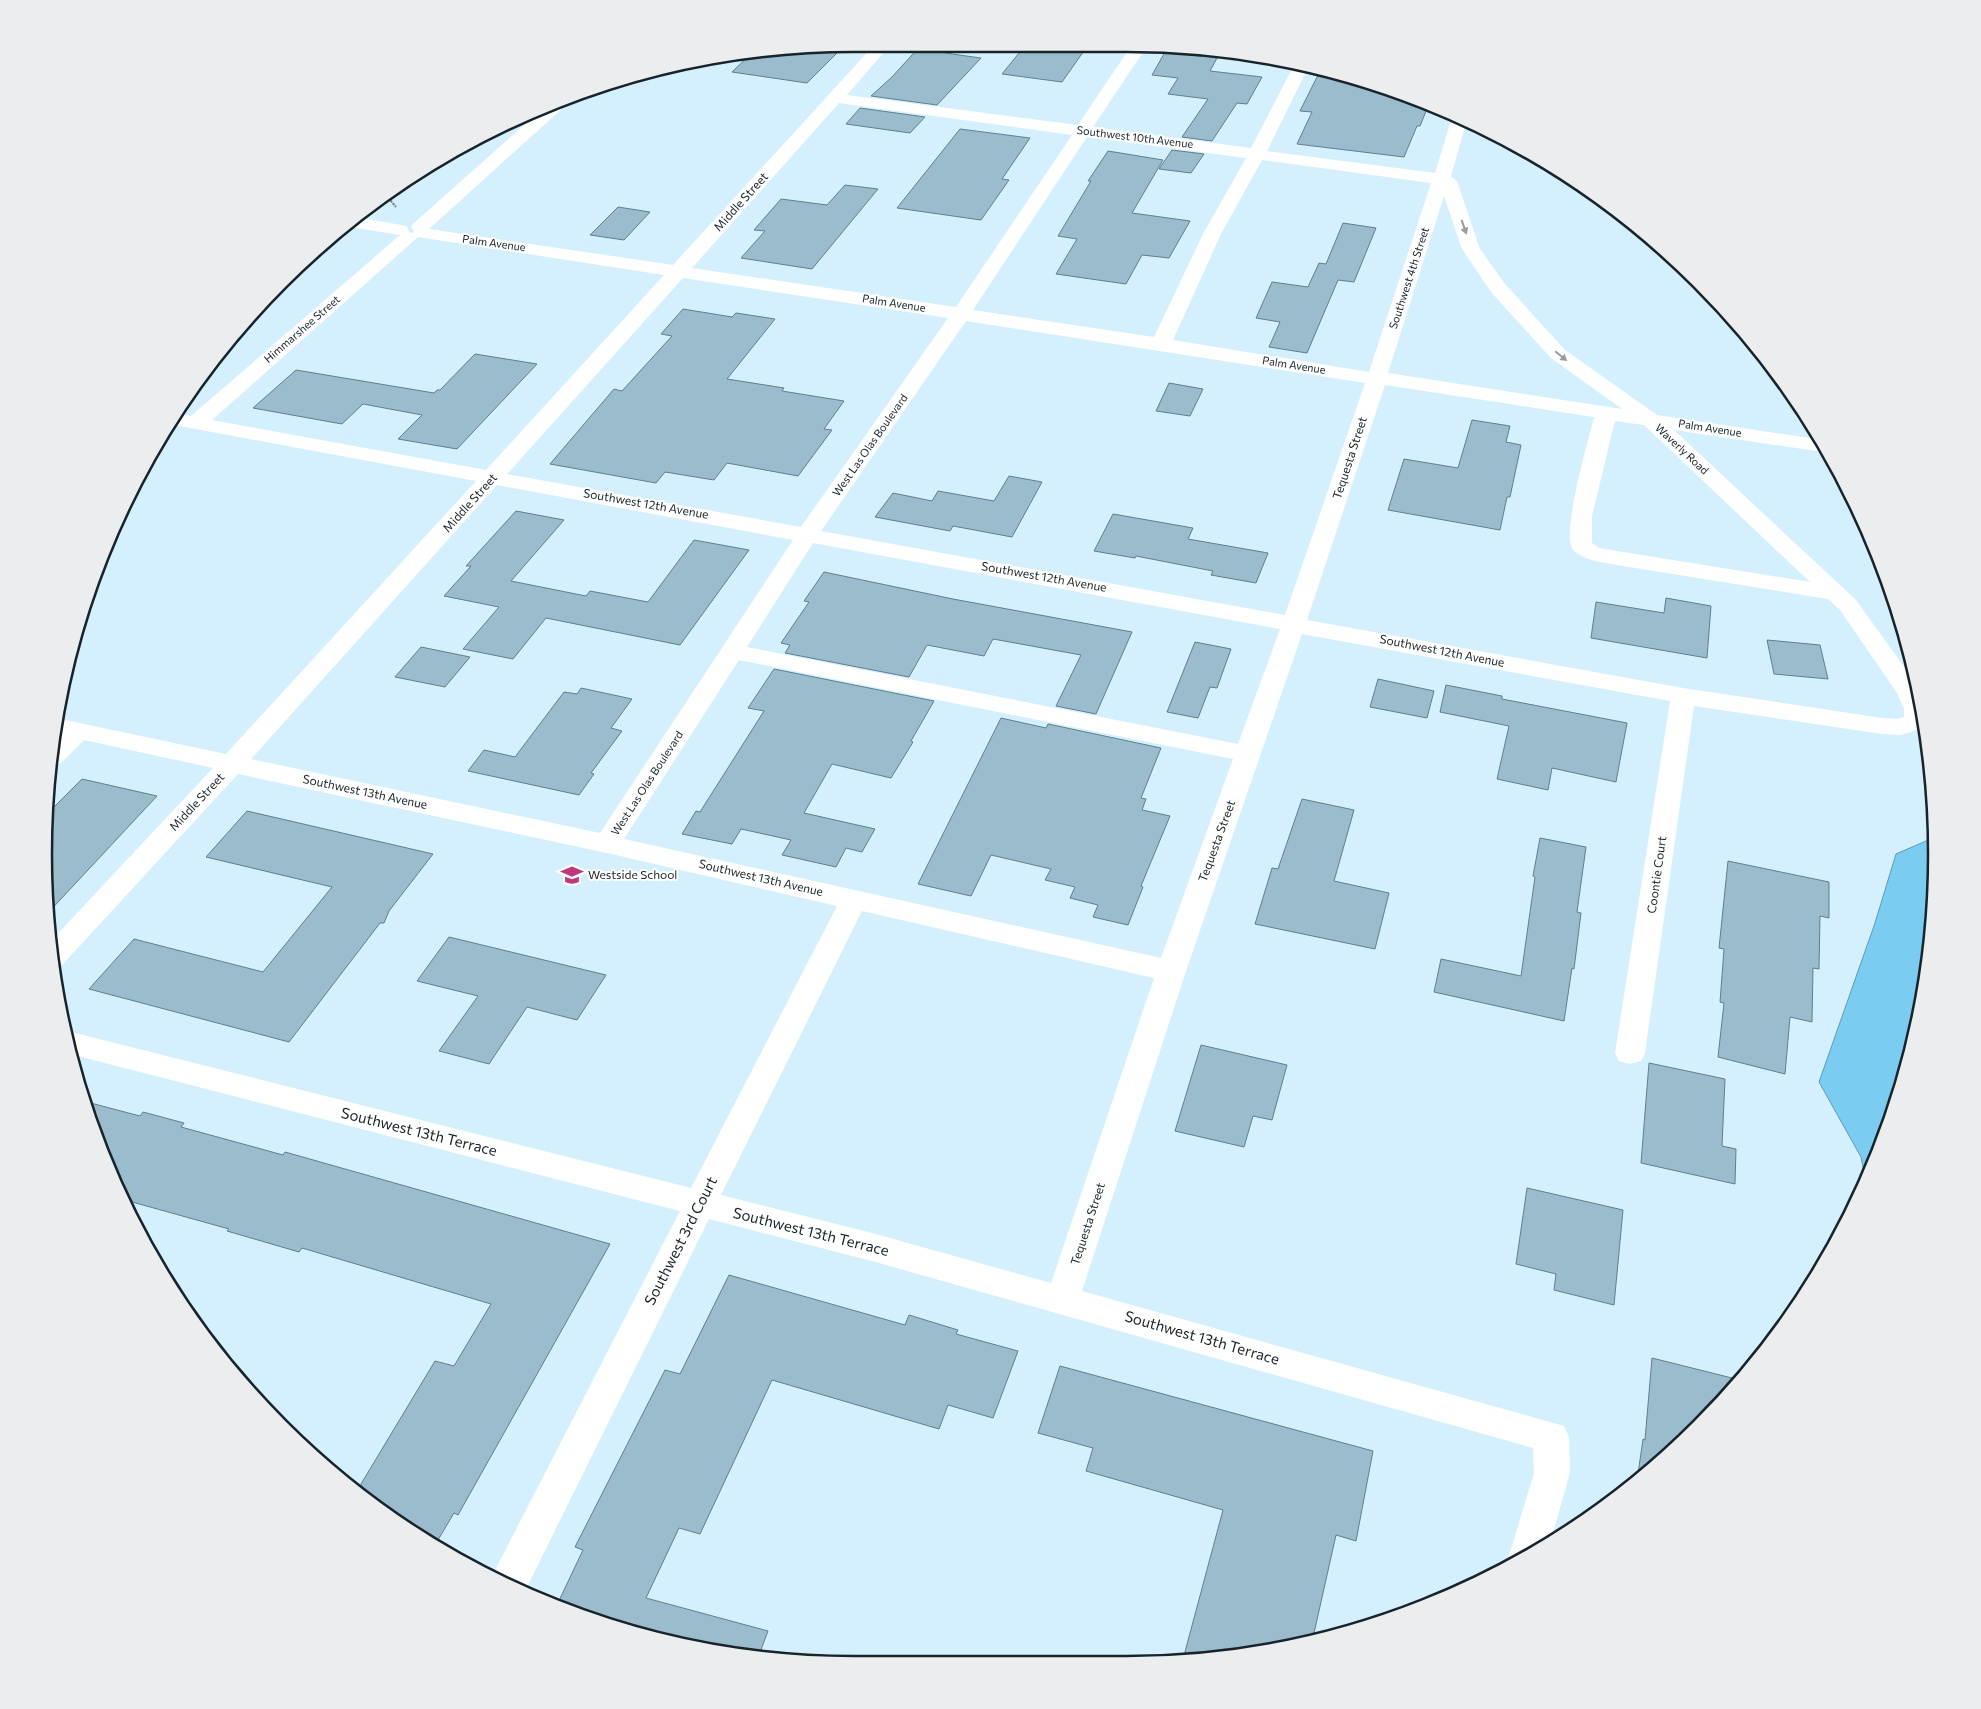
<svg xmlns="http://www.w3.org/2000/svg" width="1981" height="1709" font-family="Commissioner,sans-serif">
<rect width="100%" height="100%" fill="#d4f0fe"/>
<path fill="#7bccf1" stroke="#5d9ab6" d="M1933 838 1935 908 1910 1065 1866 1181 1861 1157 1819 1082 1875 923 1896 854Z"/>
<path fill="#9abccd" stroke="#5f7f8f" d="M846 44 807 83 732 72 755 50Z
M921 45 952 46 945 53 981 58 937 105 871 96 892 77Z
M1024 47 1086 48 1062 82 1002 74Z
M1165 52 1217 58 1210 71 1262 77 1247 104 1237 103 1212 141 1182 137 1208 99 1168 94 1178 78 1152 75Z
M1320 71 1387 87 1429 104 1420 126H1417L1404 157 1297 144 1312 112 1300 111Z
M860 108 925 117 910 133 846 124Z
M960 129 1030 138 1002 179 1009 180 981 220 897 208Z
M1172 150 1204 154 1191 173 1159 169Z
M1108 151 1163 160 1132 213 1190 221 1169 258 1142 255 1126 284 1056 274 1077 239 1058 236 1091 181H1088Z
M845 185 878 189 812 269 741 258 765 231 754 230 781 199 827 205Z
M618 207 650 212 624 240 590 235Z
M1343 223 1376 228 1354 282 1338 280 1307 353 1269 347 1280 322 1256 318 1272 282 1308 287 1319 263 1326 264Z
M683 309 732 317 736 313 775 319 727 379 784 388 782 391 844 401 824 429 832 430 798 476 727 463 714 480 665 472 656 483 550 464 614 389 622 391 672 336 661 334Z
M475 354 537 364 457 449 398 439 422 415 363 404 342 424 253 408 296 370 434 393 437 390H440Z
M1169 383 1203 389 1190 416 1156 411Z
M1472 420 1510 426 1506 442 1521 445 1510 497H1507L1500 530 1388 510 1404 459 1458 468Z
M1009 476 1042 482 1012 537 953 526 950 531 875 517 893 493 932 501 938 491 994 501Z
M516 511 564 520 511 581 586 596 590 591 648 602 694 540 749 550 680 645 546 618 513 659 463 649 499 607 444 596 471 566H466Z
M1113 514 1193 528 1188 539 1268 553 1256 583 1211 575 1213 571 1136 556 1135 558 1094 551Z
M824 572 953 599 1132 632 1096 714 1056 706 1081 655 993 639 984 656 927 645 909 677 785 653 790 645 781 643 809 602 804 601Z
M1666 598 1711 606 1707 658 1591 638 1596 602 1664 613Z
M1767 640 1820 645 1828 679 1774 674Z
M1195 642 1231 649 1217 688 1210 687 1198 718 1167 712Z
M421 647 470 657 445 687 395 677Z
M774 669 934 701 911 741 913 742 891 778 832 764 804 813 875 829 862 852 846 848 836 867 782 855 791 840 741 829 732 844 682 834 696 811 700 812 764 711 748 708Z
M1378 679 1434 691 1427 718 1370 707Z
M1446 685 1502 696V699L1627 723 1616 782 1552 768 1548 790 1497 779 1509 726 1440 712Z
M581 688 632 699 611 728 622 731 591 773 594 774 579 795 468 771 484 750 515 757 564 692 577 694Z
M1001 718 1046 728 1048 724 1161 748 1141 798 1146 799 1142 810 1170 816 1141 886 1143 887 1128 925 1093 917 1098 905 1070 898 1075 887 1045 880 1051 869 991 855 971 896 918 884Z
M82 779 157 796 46 915 45 816Z
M1302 799 1354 810 1334 881 1389 893 1375 949 1255 924 1272 868 1278 869Z
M247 811 433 854 389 911 384 923H380L289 1042 89 989 134 939 263 972 332 887 206 857Z
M1540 838 1586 847 1577 912 1581 913 1574 969 1572 968 1564 1021 1434 992 1441 959 1521 976 1535 877 1533 876Z
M1728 861 1829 882V918L1820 916 1819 969 1813 968 1812 1022 1790 1017 1785 1074 1718 1057 1724 1003 1720 1002 1724 949 1719 948Z
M449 937 606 975 577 1020 527 1007 489 1064 439 1051 478 996 417 981Z
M1201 1045 1287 1065 1272 1120 1253 1116 1244 1147 1175 1131Z
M1649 1063 1725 1079 1722 1146 1736 1149 1735 1184 1641 1163Z
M83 1101 140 1116 143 1112 184 1123 181 1127 283 1155 285 1152 610 1244 458 1515 454 1513 435 1545 404 1529 361 1493V1484L435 1361 454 1366 491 1304 302 1248 299 1252 227 1231 229 1229 125 1200 87 1115Z
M1527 1188 1623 1210 1614 1305 1554 1290 1556 1274 1516 1264Z
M729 1275 905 1325 909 1315 958 1330 956 1334 1018 1351 993 1418 948 1405 939 1429 772 1380 700 1534 679 1528 646 1598 768 1631 759 1655 697 1650 556 1607 583 1550 575 1547 665 1370 680 1374Z
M1652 1358 1740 1380 1661 1464 1637 1481 1643 1439 1645 1440Z
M1060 1366 1373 1451 1356 1541 1336 1535 1312 1642 1284 1650 1182 1663 1223 1510 1086 1471 1093 1448 1038 1433Z"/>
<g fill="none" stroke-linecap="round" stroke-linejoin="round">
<path stroke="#6e828c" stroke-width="2" stroke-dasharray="2.5 1" stroke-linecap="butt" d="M386 195 396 207"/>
<path fill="#fff" fill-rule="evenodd" d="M875 44H891L847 95 1078 125 1129 49H1145L1093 127 1251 148 1294 65 1308 68 1267 151 1435 173 1452 117 1454 114 1467 120 1451 176 1457 181 1480 249 1505 284 1565 350 1657 415 1822 440 1830 453 1674 430 1856 600 1915 682 1925 727 1901 735 1882 734 1694 706 1645 1053 1641 1061 1630 1064 1619 1061 1615 1053 1670 701 1302 634 1186 971 1082 1291 1564 1426 1569 1437 1570 1473 1550 1543 1532 1557 1511 1566 1508 1559 1534 1473 1533 1448 872 1261 709 1219 524 1593 492 1576 680 1211 70 1054 64 1031H67L691 1188 837 906 607 853 238 774 62 965 53 968 50 942 213 768 84 740 60 764 50 766 53 741 60 735 54 734 56 718 226 754 476 481 169 424 176 413 191 416 400 235 344 226 356 217 407 226 409 232 413 233 414 231 411 227 414 223 541 110 565 102 566 104 564 107 429 229 673 265ZM839 103 1072 135 956 307 692 268ZM1087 137 1246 158 1203 234 1154 337 973 310ZM1262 160 1431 183 1369 372 1173 340 1221 234ZM1444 196 1462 249 1491 292 1551 358 1622 409 1388 373ZM418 237 664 275 486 470 212 420ZM683 278 948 318 801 527 507 474ZM966 321 1365 383 1285 615 821 531ZM1385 385 1594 417C1589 439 1559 538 1574 551 1585 561 1603 562 1617 565L1828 599 1840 610 1897 693 1904 709V717L1898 719 1882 718 1683 688 1307 620ZM1615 421 1644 425 1810 582 1617 551 1599 548 1592 543V516ZM497 485 793 540 600 833 251 759ZM813 543 1280 629 1238 744 747 647ZM739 660 1233 759 1161 958 624 839ZM862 911 1154 978 1051 1283 872 1233 721 1195Z"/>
</g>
<defs><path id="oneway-solid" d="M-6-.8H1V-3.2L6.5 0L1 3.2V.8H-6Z" transform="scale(1.25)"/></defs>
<g fill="#979ca0">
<use href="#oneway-solid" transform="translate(1464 227) rotate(71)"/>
<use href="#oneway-solid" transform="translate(1561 356) rotate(39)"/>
</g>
<defs>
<g id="school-bare" transform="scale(1.725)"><path d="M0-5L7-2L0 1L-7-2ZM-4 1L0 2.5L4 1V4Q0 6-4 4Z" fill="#be397c" stroke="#fff" stroke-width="2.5" paint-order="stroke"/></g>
</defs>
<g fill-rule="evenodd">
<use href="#school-bare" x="572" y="875"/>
</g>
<g text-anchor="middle" stroke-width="4" stroke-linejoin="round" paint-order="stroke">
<g font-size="11" fill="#17242b" stroke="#fff">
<text transform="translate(1135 137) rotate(7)" y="4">Southwest 10th Avenue</text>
<text transform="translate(494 243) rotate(8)" y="4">Palm Avenue</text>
<text transform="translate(1409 278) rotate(-72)" y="4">Southwest 4th Street</text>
<text transform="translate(894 303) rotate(9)" y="4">Palm Avenue</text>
<text transform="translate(302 329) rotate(-41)" y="4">Himmarshee Street</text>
<text transform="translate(1294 365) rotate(9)" y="4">Palm Avenue</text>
<text transform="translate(1710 428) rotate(9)" y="4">Palm Avenue</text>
<text transform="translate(870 445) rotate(-55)" y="4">West Las Olas Boulevard</text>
<text transform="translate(1682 449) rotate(43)" y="4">Waverly Road</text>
<text transform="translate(647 783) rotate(-57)" y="4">West Las Olas Boulevard</text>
</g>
<g font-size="12" fill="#17242b" stroke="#fff">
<text transform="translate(741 202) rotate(-48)" y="4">Middle Street</text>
<text transform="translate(1350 458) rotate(-72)" y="4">Tequesta Street</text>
<text transform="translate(470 503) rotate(-48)" y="4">Middle Street</text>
<text transform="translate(646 504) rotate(10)" y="4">Southwest 12th Avenue</text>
<text transform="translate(1044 577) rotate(10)" y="4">Southwest 12th Avenue</text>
<text transform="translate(1442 651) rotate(11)" y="4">Southwest 12th Avenue</text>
<text transform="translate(365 792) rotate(12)" y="4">Southwest 13th Avenue</text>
<text transform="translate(197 802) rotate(-47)" y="4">Middle Street</text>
<text transform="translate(1217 841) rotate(-70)" y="4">Tequesta Street</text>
<text transform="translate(1657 875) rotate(-82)" y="4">Coontie Court</text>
<text transform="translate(761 878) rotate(13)" y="4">Southwest 13th Avenue</text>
<text transform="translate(1088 1224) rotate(-72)" y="4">Tequesta Street</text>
</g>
<g font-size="12" fill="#17242b" stroke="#fff" text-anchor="start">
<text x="588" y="879">Westside School</text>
</g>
<g font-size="15" fill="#17242b" stroke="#fff">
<text transform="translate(419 1132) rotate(14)" y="5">Southwest 13th Terrace</text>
<text transform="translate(811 1232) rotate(14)" y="5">Southwest 13th Terrace</text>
<text transform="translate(681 1241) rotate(-63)" y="5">Southwest 3rd Court</text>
<text transform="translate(1202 1338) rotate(16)" y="5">Southwest 13th Terrace</text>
</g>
</g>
<path d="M0 0H1981V1709H0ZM854 52H1126A802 802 0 0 1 1928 854V854A802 802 0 0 1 1126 1656H854A802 802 0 0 1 52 854V854A802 802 0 0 1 854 52Z" fill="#ecedee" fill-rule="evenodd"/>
<path fill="none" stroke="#17242b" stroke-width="2.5" d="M854 52H1126A802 802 0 0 1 1928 854V854A802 802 0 0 1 1126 1656H854A802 802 0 0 1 52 854V854A802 802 0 0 1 854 52Z"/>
</svg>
